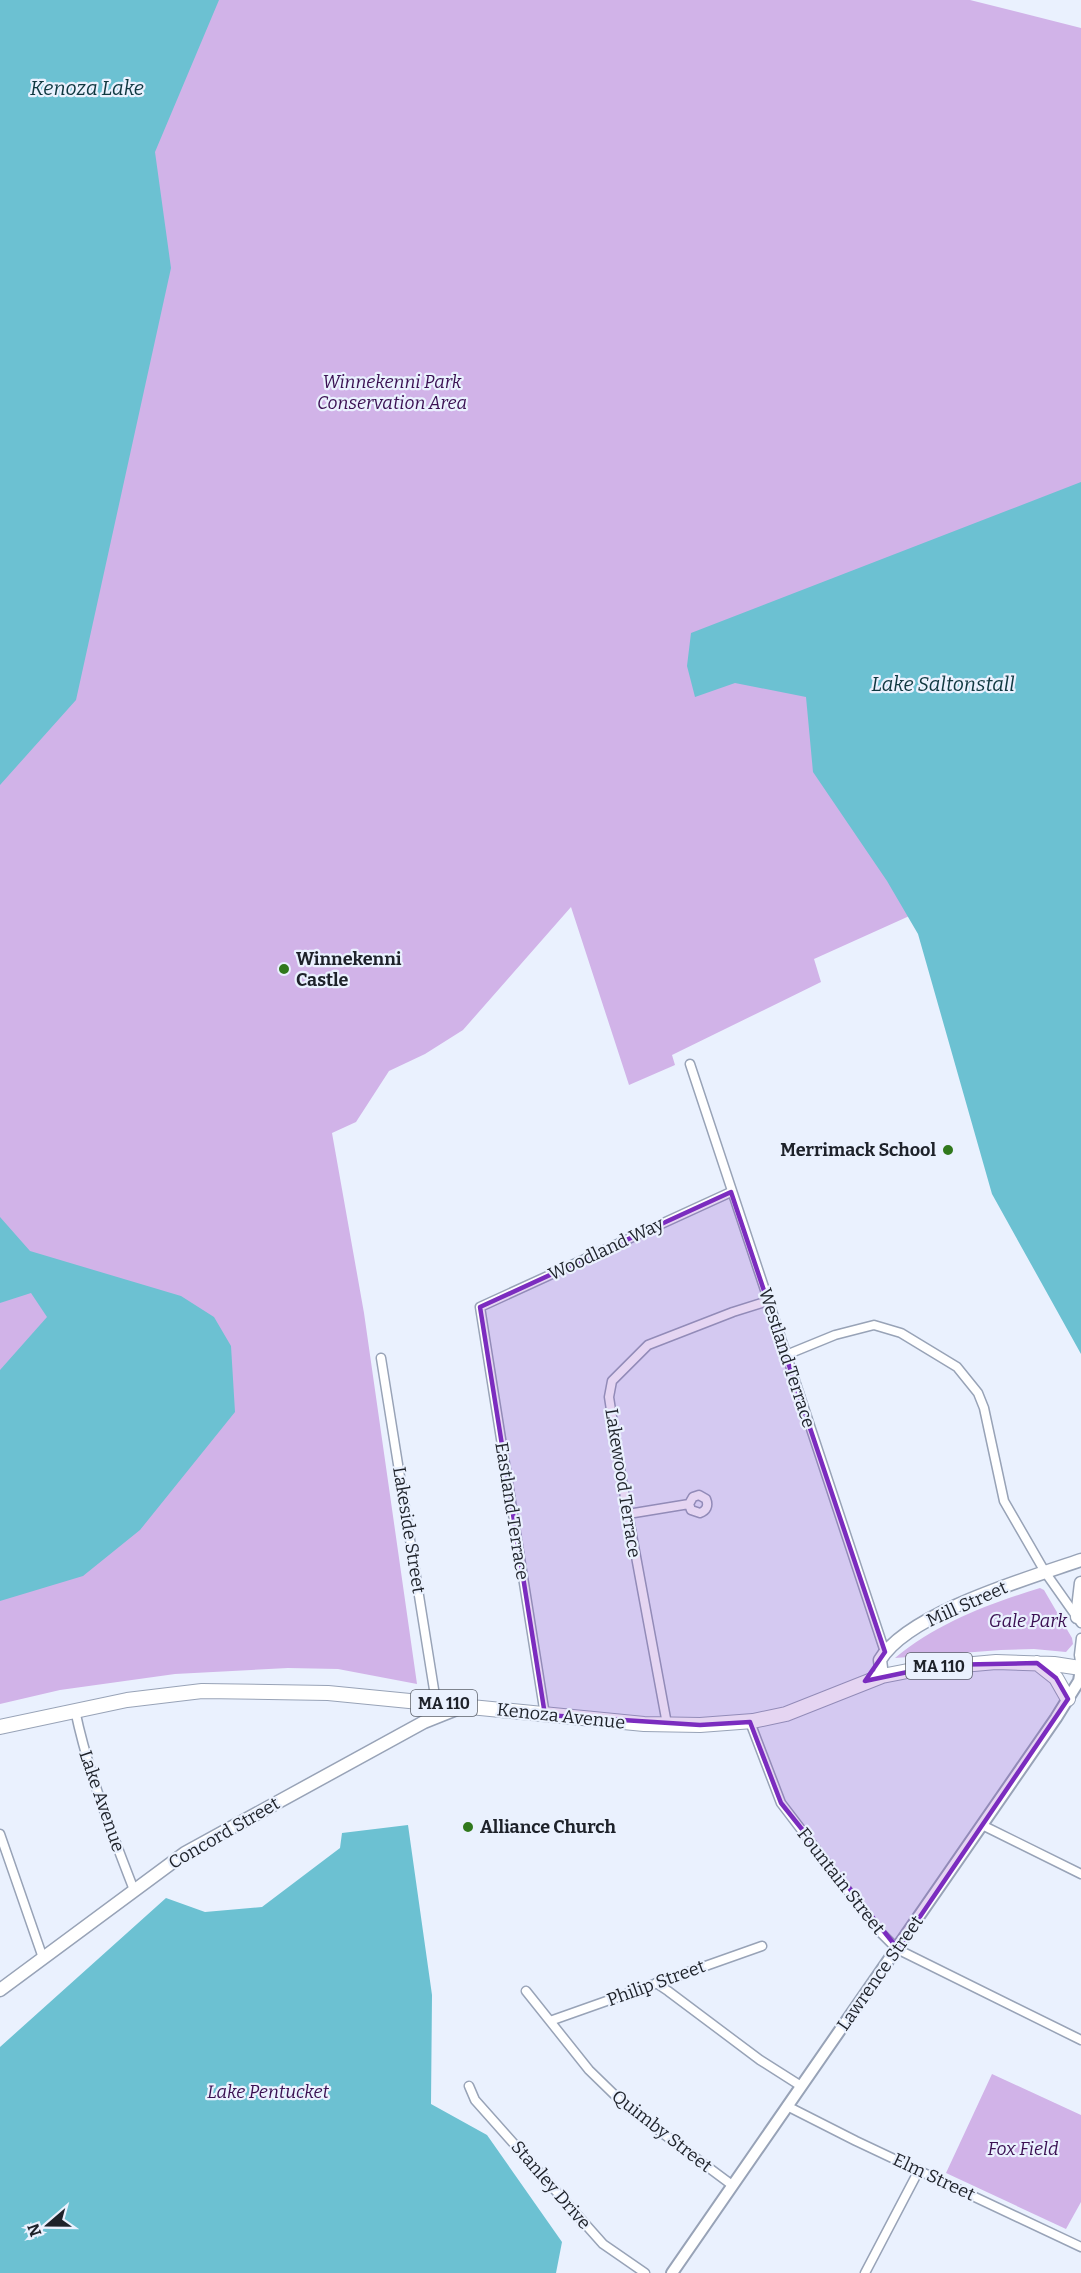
<svg xmlns="http://www.w3.org/2000/svg" width="1081" height="2273" font-family="Bitter,serif">
<rect width="100%" height="100%" fill="#eaf1fe"/>
<path fill="#d1b3e8" d="M0 0H970L1081 28V499L740 676 815 691 916 913 814 959 821 982 672 1055 675 1065 629 1085 571 907 463 1030 425 1054 389 1071 356 1122 332 1133 364 1313 417 1684 338 1669 288 1668 175 1674 60 1690 0 1704Z
M1040 1588 1044 1590 1072 1638 1073 1644 1066 1652 1034 1649 1001 1650 895 1658C937 1623 988 1604 1040 1588Z
M992 2074 1081 2115V2202L1066 2229 946 2173Z"/>
<path fill="#6cc1d2" d="M0 0H219L155 152 171 268 76 700 0 785Z
M1081 482V1354L992 1194 918 934 887 881 813 772 806 697 735 683 695 697 687 666 691 633Z
M0 1217 30 1251 181 1296 214 1317 231 1346 235 1412 140 1530 83 1576 0 1601V1370L47 1317 31 1293 0 1303Z
M408 1825 432 1995 431 2104 487 2135 562 2242 556 2273H0V2047L166 1898 205 1912 262 1907 340 1848 342 1833Z"/>
<g fill="none" stroke-linecap="round" stroke-linejoin="round">
<g stroke="#98a3b7" stroke-width="11">
<path id="minor" d="M690 1064 885 1652
M786 1355 835 1335 874 1325 901 1333 957 1367 978 1393 984 1408 1004 1501 1045 1572 1081 1623
M381 1358 436 1702
M628 1514 689 1504 691 1510 700 1513C706 1511 709 1506 706 1499L699 1495 693 1497 689 1504
M1081 1638 1079 1655 1081 1667
M75 1710C88 1772 111 1831 134 1890
M545 1715 480 1307 731 1192
M750 1722 781 1803 877 1929 897 1949 1081 2040
M667 1724 622 1481 609 1397 612 1381 648 1345 733 1312 768 1301
M982 1825 1081 1874
M0 1834 43 1958
M656 1983 668 1991 760 2060 801 2086
M526 1991 589 2070 626 2106 732 2185
M550 2021 762 1946
M469 2086 475 2100 603 2244 645 2273
M787 2106 856 2141 1081 2247
M865 2273 919 2170"/>
</g>
<g stroke="#98a3b7" stroke-width="14">
<path id="tertiary" d="M672 2273 1056 1718 1079 1681 1081 1669"/>
</g>
<g stroke="#98a3b7" stroke-width="15">
<path id="secondary" d="M1077 1617 1081 1583
M882 1676 880 1660C908 1613 1029 1578 1081 1560
M0 1990 185 1853 424 1722 464 1706"/>
</g>
<g stroke="#98a3b7" stroke-width="16">
<path id="primary" d="M1037 1663 1056 1678 1068 1699
M0 1727 127 1700 202 1691 328 1693 644 1724 700 1725 753 1721 786 1714 882 1676 918 1669 996 1662 1054 1664 1081 1668"/>
</g>
<use href="#minor" stroke="#fff" stroke-width="8"/>
<use href="#tertiary" stroke="#fff" stroke-width="10"/>
<use href="#secondary" stroke="#fff" stroke-width="12"/>
<use href="#primary" stroke="#fff" stroke-width="14"/>
</g>
<path fill="#7b2cbf" fill-opacity="0.2" stroke="#7b2cbf" stroke-width="4.5" stroke-linejoin="round" d="M731 1192 885 1652 865 1681 941 1665 1037 1663 1056 1678 1068 1699 898 1949 781 1803 750 1722 700 1725 545 1715 480 1307Z"/>
<g fill="#30781c" stroke="#eaf1fe" stroke-width="2">
<circle cx="284" cy="969" r="6"/>
<circle cx="948" cy="1150" r="6"/>
<circle cx="468" cy="1827" r="6"/>
</g>
<g text-anchor="middle" stroke-width="4.5" stroke-linejoin="round" paint-order="stroke">
<g fill="#eaf1fe" stroke="#5b606a" stroke-width="1.5">
<rect x="906" y="1653" width="66" height="26" rx="4.5"/>
<rect x="411" y="1690" width="66" height="26" rx="4.5"/>
</g>
<g font-size="16" font-weight="bold" fill="#1e222a">
<text x="939" y="1672">MA 110</text>
<text x="444" y="1709">MA 110</text>
</g>
<g font-size="18" font-style="italic" fill="#3a1052" stroke="#eaf1fe">
<text x="392" y="388">Winnekenni Park<tspan x="392" dy="21">Conservation Area</tspan></text>
<text x="1028" y="1627">Gale Park</text>
<text x="268" y="2098">Lake Pentucket</text>
<text x="1023" y="2155">Fox Field</text>
</g>
<g font-size="18" font-weight="bold" fill="#1e222a" stroke="#eaf1fe" text-anchor="start">
<text x="296" y="965">Winnekenni<tspan x="296" dy="21">Castle</tspan></text>
<text x="936" y="1156" text-anchor="end">Merrimack School</text>
<text x="480" y="1833">Alliance Church</text>
</g>
<g font-size="18" fill="#1e222a" stroke="#eaf1fe">
<text transform="translate(606 1249) rotate(-25)" y="6">Woodland Way</text>
<text transform="translate(787 1358) rotate(72)" y="6">Westland Terrace</text>
<text transform="translate(623 1483) rotate(81)" y="6">Lakewood Terrace</text>
<text transform="translate(512 1511) rotate(81)" y="6">Eastland Terrace</text>
<text transform="translate(409 1530) rotate(81)" y="6">Lakeside Street</text>
<text transform="translate(967 1604) rotate(-24)" y="6">Mill Street</text>
<text transform="translate(561 1716) rotate(6)" y="6">Kenoza Avenue</text>
<text transform="translate(102 1801) rotate(71)" y="6">Lake Avenue</text>
<text transform="translate(224 1833) rotate(-30)" y="6">Concord Street</text>
<text transform="translate(841 1881) rotate(52)" y="6">Fountain Street</text>
<text transform="translate(880 1973) rotate(-55)" y="6">Lawrence Street</text>
<text transform="translate(656 1983) rotate(-20)" y="6">Philip Street</text>
<text transform="translate(662 2131) rotate(38)" y="6">Quimby Street</text>
<text transform="translate(934 2177) rotate(25)" y="6">Elm Street</text>
<text transform="translate(551 2185) rotate(49)" y="6">Stanley Drive</text>
</g>
<g font-size="20" font-style="italic" fill="#0f3840" stroke="#eaf1fe">
<text x="87" y="95">Kenoza Lake</text>
<text x="943" y="691">Lake Saltonstall</text>
</g>
</g>
<g transform="translate(48 2225) rotate(250)" stroke="#eaf1fe" stroke-width="4.5" paint-order="stroke">
<path d="M0-4.5L10 22L0 15L-10 22Z" fill="#1e222a"/>
<text y="-9" font-size="16" font-weight="bold" text-anchor="middle" fill="#1e222a">N</text>
</g>
</svg>
